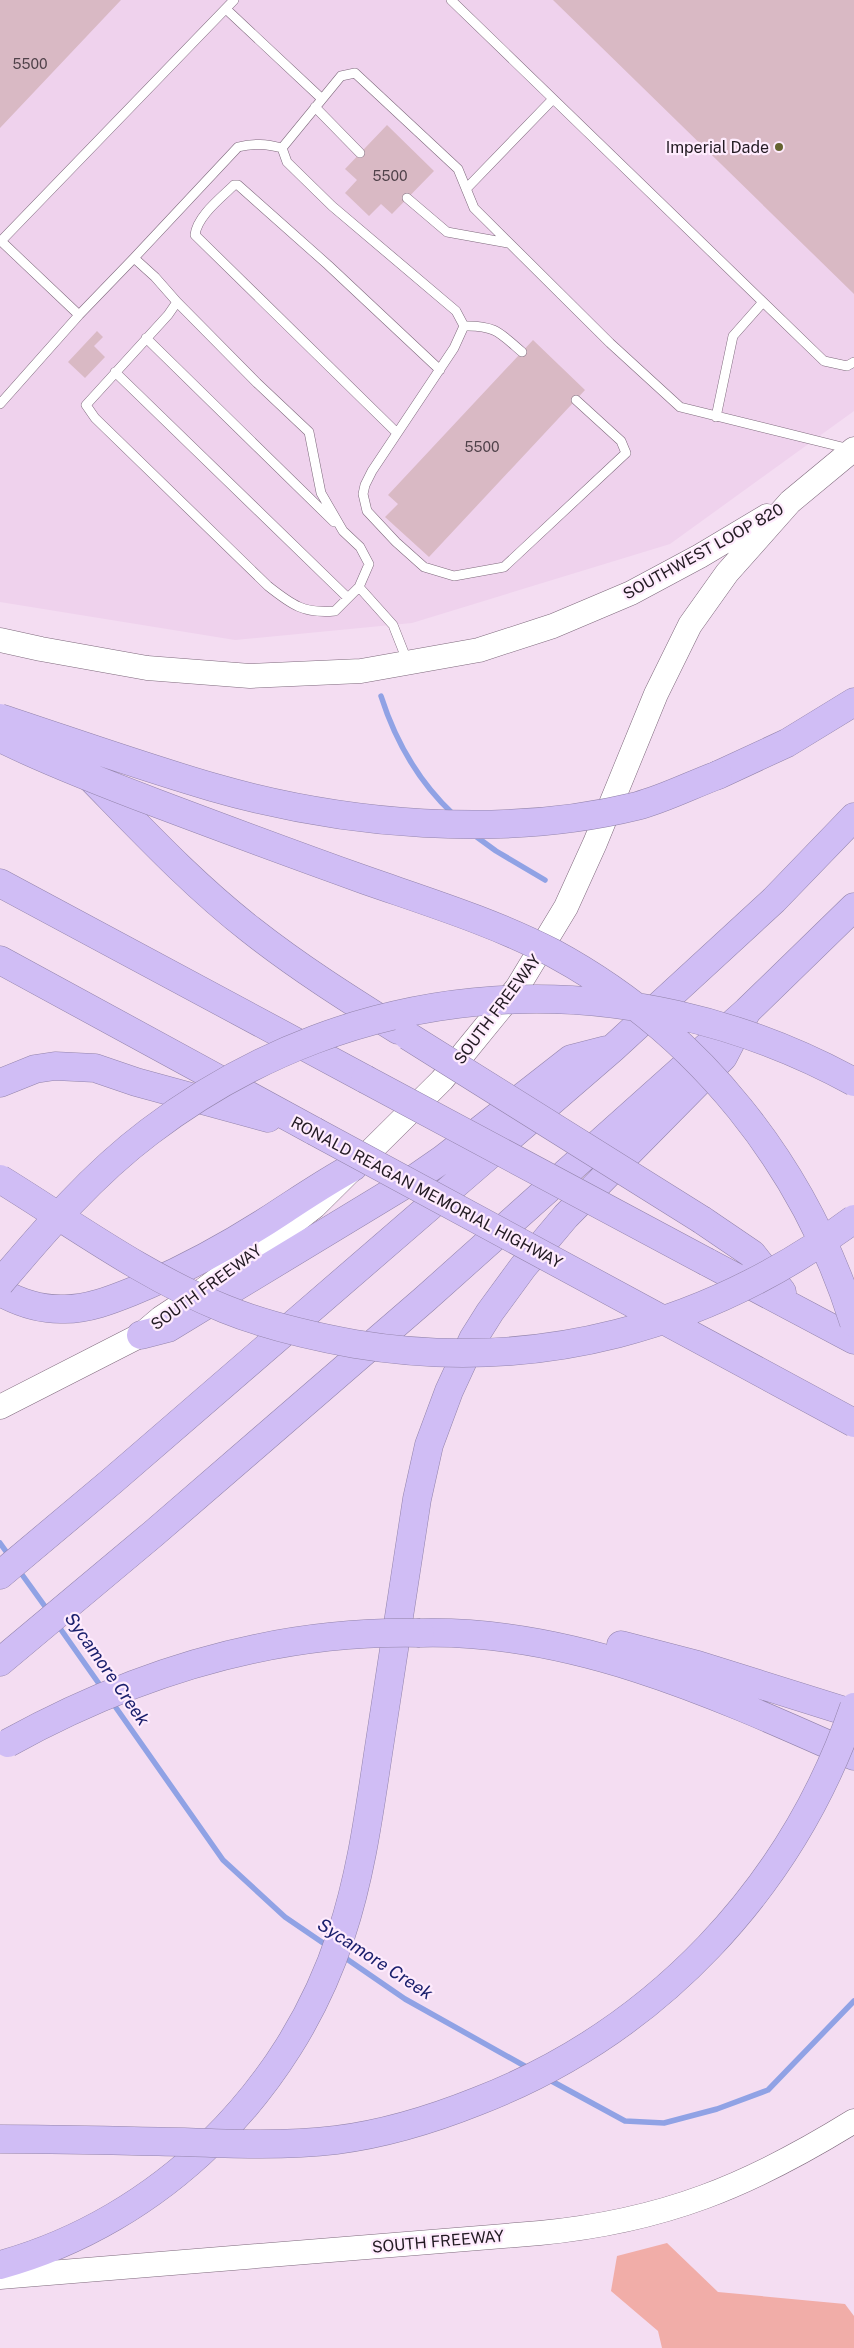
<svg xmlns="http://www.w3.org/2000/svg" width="854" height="2348" font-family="'Public Sans',sans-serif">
<rect width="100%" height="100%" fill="#f4ddf2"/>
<path fill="#efd2ed" d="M0 0H854V411L670 544 412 623 235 640 0 602Z"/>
<path fill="#f1ada8" d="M667 2243 718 2292 845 2304 854 2316V2348H662L658 2331 611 2291 617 2256Z"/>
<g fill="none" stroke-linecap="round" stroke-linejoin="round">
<path stroke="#90a2e5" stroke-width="5.5" d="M381 696C395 740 419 782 453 814
M474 835 496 851 545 880
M0 1543 10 1557
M18 1569 49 1612
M57 1624 102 1688
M112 1702 223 1860 285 1917 329 1947
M341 1955 405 1999 530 2069
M546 2078 625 2121 664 2123 717 2109 768 2090 854 2001"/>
</g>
<path fill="#d9b9c4" d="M0 0H121L0 128Z
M553 0H854V294Z
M387 125 434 171 392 214 381 204 369 216 345 193 357 180 345 169Z
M97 331 103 337 94 346 105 357 85 378 68 362Z
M533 340 585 390 429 557 385 517 398 504 388 495Z"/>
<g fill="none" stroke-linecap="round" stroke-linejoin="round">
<g stroke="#7e697c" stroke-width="10">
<path id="lane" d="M451 0 824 361 847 366 854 362
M226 9 321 98
M315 107 360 153
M466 189 553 99
M407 198 447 232 508 243
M134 258 79 315 1 241 234 0
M177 302 168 315 86 405 95 418 268 586C292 605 304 614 335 611L359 587 369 564 360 547 343 531 321 493 309 432 257 383 177 302 155 277 134 258 238 147C254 143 266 144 282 148
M464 326C495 325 500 333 522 352
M146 338 334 522
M115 372 348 598
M576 400 621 441 626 453 504 567 454 576 424 567 396 542 367 511 363 494 365 485 372 471 454 348 464 326 456 311 332 206 287 162 282 148 341 76 355 73 458 169 474 208 610 343 680 407 850 449
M0 404 79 315
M716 417 733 336 763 302
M397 433 195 235C197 216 221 198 234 185H238L328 265 440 370
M359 587 393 625 408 663"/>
</g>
<g stroke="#7e697c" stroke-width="25">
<path id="secondary" d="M0 640 41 649 147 668 250 676 361 671 479 650 553 626 631 593 700 556 767 516
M0 1407 141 1335 161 1318 202 1291 280 1233 315 1206 442 1080 517 988 566 907 595 843 656 694 690 625 727 573 790 502 854 449
M0 2277 540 2233C664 2221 749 2186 854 2121"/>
</g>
<g stroke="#9384ab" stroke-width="29">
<path id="highway" d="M718 775 787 743 854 702
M89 776C141 829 192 884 251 930 298 967 347 998 398 1030
M0 883 365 1079
M0 960 314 1131
M0 1083 35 1069 55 1066 95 1068 136 1082 268 1118
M702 1220 752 1254 782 1292
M707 1262 854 1340
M0 1292C20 1303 43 1310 65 1309 88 1309 111 1300 131 1292 185 1270 237 1241 285 1209 308 1194 329 1180 353 1167
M141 1335 168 1328 417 1177 443 1159 571 1059 606 1050
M0 1575 112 1481 612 1049 774 900 854 817
M420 1633C573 1629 717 1695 854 1756
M621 1645 698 1665 854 1714
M0 1662 153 1534 425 1299 747 1011 854 907
M0 2265C160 2221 290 2092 341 1935 362 1872 370 1806 380 1741 392 1660 405 1580 417 1499L429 1445 449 1391 473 1339 490 1312 523 1267 566 1216 723 1057 747 1011"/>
</g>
<use href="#lane" stroke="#fff" stroke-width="9"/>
<use href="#secondary" stroke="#fff" stroke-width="24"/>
<use href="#highway" stroke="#d0bdf5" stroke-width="28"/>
<g stroke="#9384ab" stroke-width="29" stroke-linecap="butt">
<path id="highway-bridge" d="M0 718C70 741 140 766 212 787 344 825 502 839 637 806 664 799 691 785 718 775
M0 738C51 763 103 783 156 803 225 829 295 855 365 880 428 902 493 922 553 953 699 1032 805 1166 854 1323
M408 1036 702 1220
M365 1079 707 1262
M314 1131 854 1423
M0 1179C73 1224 145 1277 225 1309 267 1326 311 1336 355 1344 535 1374 708 1328 854 1219
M0 1283C46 1229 92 1175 149 1132 357 973 625 957 854 1082
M8 1743C135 1673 274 1630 420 1633
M0 2139C61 2139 123 2141 184 2142 235 2144 286 2146 336 2140 384 2134 433 2119 478 2101 656 2032 792 1888 854 1707"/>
</g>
<use href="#highway-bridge" stroke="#d0bdf5" stroke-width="28"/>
</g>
<circle fill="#656330" stroke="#feebfd" stroke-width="2" cx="779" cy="147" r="5"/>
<g text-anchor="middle" stroke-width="4.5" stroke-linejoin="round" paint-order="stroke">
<g font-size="14" fill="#50424a">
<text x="30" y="69">5500</text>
<text x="390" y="181">5500</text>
<text x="482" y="452">5500</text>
</g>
<g font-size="16" fill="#221a22" stroke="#feebfd" text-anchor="end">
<text x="769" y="153">Imperial Dade</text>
</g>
<g font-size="16" fill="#221a22" stroke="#feebfd">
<text transform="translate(703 551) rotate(-29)" y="6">SOUTHWEST LOOP 820</text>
<text transform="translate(497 1009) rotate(-53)" y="6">SOUTH FREEWAY</text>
<text transform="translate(427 1192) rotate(28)" y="6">RONALD REAGAN MEMORIAL HIGHWAY</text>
<text transform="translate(206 1287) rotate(-36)" y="6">SOUTH FREEWAY</text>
<text transform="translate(438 2241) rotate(-5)" y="6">SOUTH FREEWAY</text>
</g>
<g font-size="18" font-style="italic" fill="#1b206d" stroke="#feebfd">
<text transform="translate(107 1669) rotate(55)" y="6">Sycamore Creek</text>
<text transform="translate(375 1959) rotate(33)" y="6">Sycamore Creek</text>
</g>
</g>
</svg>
